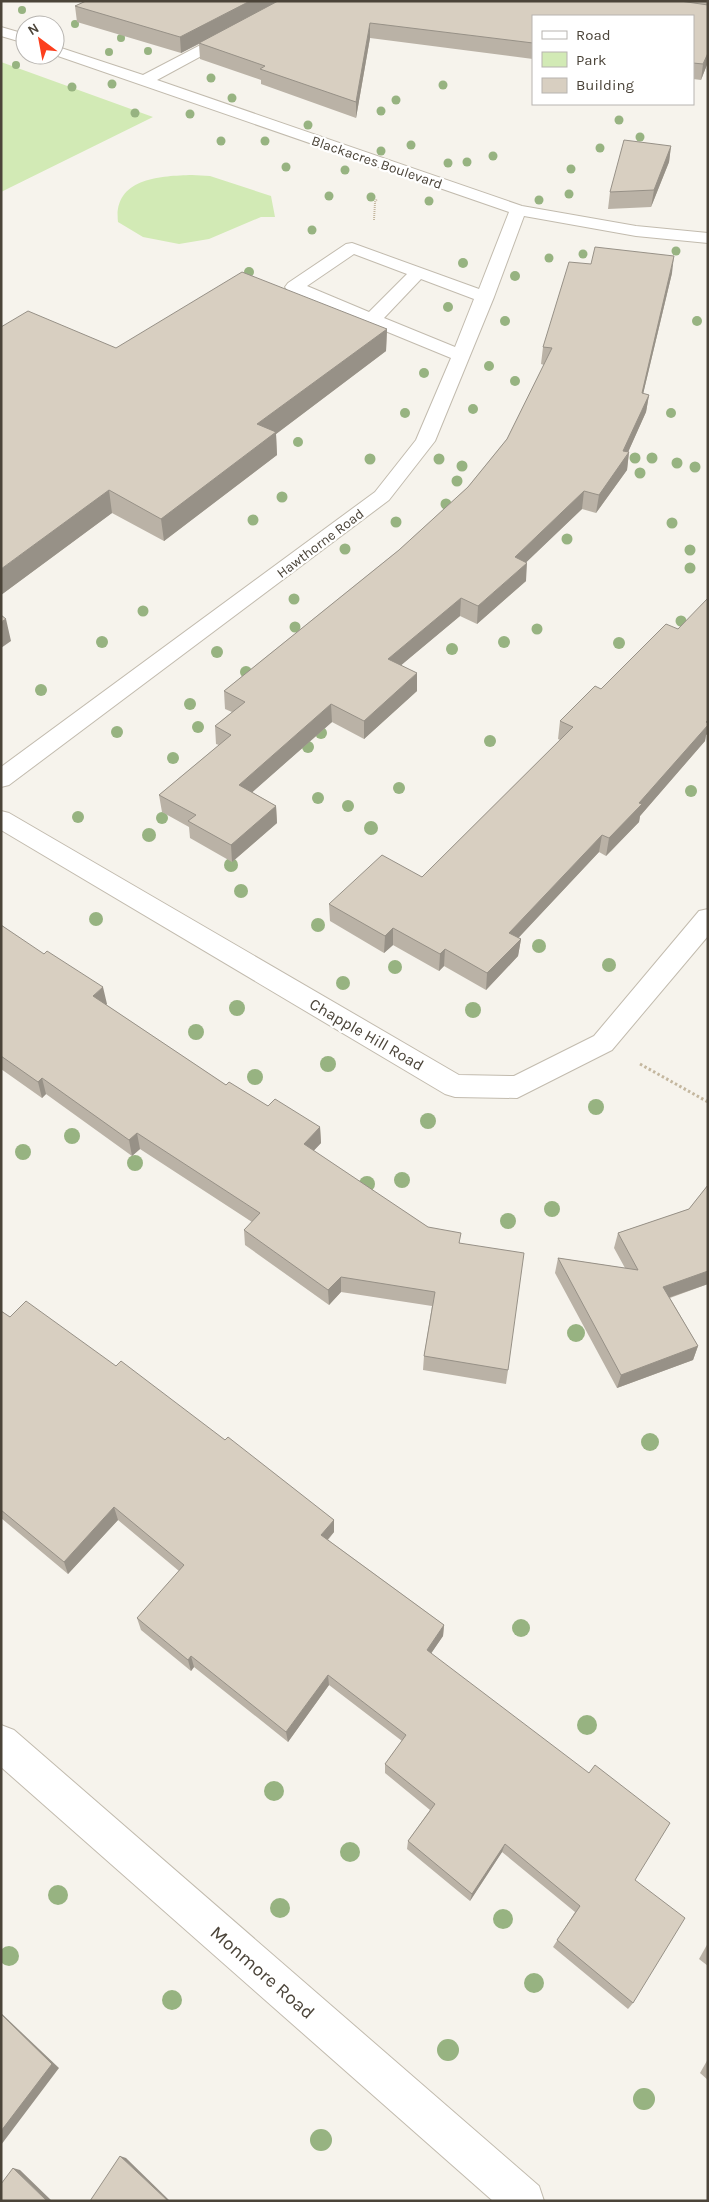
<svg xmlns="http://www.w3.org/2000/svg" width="709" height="2202" font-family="Karla,sans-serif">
<rect width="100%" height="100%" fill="#f6f3ec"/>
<path fill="#d2eab5" d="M1 62 153 117 1 192Z
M192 175 210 176 271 196 275 217H261L209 239 179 244 143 237 118 222C113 178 160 176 192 175Z"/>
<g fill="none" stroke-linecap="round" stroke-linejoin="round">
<g stroke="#c2bbae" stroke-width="2">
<path id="minor" d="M285 1H303L157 80 522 206 636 226 708 233V243L636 236 524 216 494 297 435 441 389 500 9 785 1 787V767L375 492 416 440 451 358 288 291 285 287 288 283 346 244 352 243 479 289 509 212 55 55V46L143 75ZM354 254 407 274 369 312 307 286ZM421 279 474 299 455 347 384 318Z
M1 27 25 34V43L1 36Z
M1 811 9 813 459 1075 514 1076 594 1036 699 911 708 909V936L612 1050 517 1098 455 1097 445 1094 1 830Z
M1 1725 14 1730 539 2186 544 2201H493L1 1767Z"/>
</g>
<path stroke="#c4b79f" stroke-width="2" stroke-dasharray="1 1" stroke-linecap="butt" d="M374 220 375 202 377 199"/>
<path stroke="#c4b79f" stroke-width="3" stroke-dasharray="2.5 2.5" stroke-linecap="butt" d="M640 1064 708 1102"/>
<use href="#minor" fill="#fff" fill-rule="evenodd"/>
</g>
<g fill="#97b381">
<circle cx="22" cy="10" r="4"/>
<circle cx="75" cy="24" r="4"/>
<circle cx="121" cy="38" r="4"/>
<circle cx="148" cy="51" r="4"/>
<circle cx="109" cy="52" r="4"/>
<circle cx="16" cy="65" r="4"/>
<circle cx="211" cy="78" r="4.5"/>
<circle cx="112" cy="84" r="4.5"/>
<circle cx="443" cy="85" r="4.5"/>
<circle cx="72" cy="87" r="4.5"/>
<circle cx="232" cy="98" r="4.5"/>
<circle cx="396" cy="100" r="4.5"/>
<circle cx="381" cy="111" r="4.5"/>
<circle cx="135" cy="113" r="4.5"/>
<circle cx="190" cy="114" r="4.5"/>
<circle cx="619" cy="120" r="4.5"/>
<circle cx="308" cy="125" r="4.5"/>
<circle cx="640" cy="137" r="4.5"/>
<circle cx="221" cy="141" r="4.5"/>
<circle cx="265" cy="141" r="4.5"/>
<circle cx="411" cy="145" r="4.5"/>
<circle cx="600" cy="148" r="4.5"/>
<circle cx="381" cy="151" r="4.5"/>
<circle cx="493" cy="156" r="4.5"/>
<circle cx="467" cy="162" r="4.5"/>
<circle cx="448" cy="163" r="4.5"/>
<circle cx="286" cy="167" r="4.5"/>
<circle cx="571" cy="169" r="4.5"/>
<circle cx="345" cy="170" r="4.5"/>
<circle cx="569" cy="194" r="4.5"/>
<circle cx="329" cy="196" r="4.5"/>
<circle cx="371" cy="197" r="4.5"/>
<circle cx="539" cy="200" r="4.5"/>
<circle cx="429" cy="201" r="4.5"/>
<circle cx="312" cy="230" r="4.5"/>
<circle cx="676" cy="251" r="4.5"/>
<circle cx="583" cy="254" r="4.5"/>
<circle cx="549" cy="258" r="4.5"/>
<circle cx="463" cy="263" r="5"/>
<circle cx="249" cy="272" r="5"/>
<circle cx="515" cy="276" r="5"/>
<circle cx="448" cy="307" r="5"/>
<circle cx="505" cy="321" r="5"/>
<circle cx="697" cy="321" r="5"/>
<circle cx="489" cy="366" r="5"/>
<circle cx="424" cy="373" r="5"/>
<circle cx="515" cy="381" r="5"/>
<circle cx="473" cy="409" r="5"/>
<circle cx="405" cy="413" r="5"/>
<circle cx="671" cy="413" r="5"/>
<circle cx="298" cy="442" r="5"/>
<circle cx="635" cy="458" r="5.5"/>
<circle cx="652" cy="458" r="5.5"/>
<circle cx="370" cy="459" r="5.5"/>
<circle cx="439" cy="459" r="5.5"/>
<circle cx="677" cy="463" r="5.5"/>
<circle cx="462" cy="466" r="5.5"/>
<circle cx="695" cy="467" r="5.5"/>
<circle cx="640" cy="473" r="5.5"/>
<circle cx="457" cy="481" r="5.5"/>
<circle cx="282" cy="497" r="5.5"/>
<circle cx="446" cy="504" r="5.5"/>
<circle cx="253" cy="520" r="5.5"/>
<circle cx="396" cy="522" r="5.5"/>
<circle cx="672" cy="523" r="5.5"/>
<circle cx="567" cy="539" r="5.5"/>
<circle cx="345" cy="549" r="5.5"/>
<circle cx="690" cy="550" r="5.5"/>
<circle cx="690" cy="568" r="5.5"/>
<circle cx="294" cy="599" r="5.5"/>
<circle cx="143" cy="611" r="5.5"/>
<circle cx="681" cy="621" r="5.5"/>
<circle cx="295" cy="627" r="5.5"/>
<circle cx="537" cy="629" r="5.5"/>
<circle cx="102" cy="642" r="6"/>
<circle cx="504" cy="642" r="6"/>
<circle cx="619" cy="643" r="6"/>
<circle cx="452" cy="649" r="6"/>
<circle cx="217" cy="652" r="6"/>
<circle cx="246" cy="672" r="6"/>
<circle cx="41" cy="690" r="6"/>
<circle cx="190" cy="704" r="6"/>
<circle cx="198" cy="727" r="6"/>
<circle cx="117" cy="732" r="6"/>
<circle cx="321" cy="733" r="6"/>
<circle cx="490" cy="741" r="6"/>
<circle cx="308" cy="747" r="6"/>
<circle cx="173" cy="758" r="6"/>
<circle cx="399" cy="788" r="6"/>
<circle cx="691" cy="791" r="6"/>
<circle cx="318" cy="798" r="6"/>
<circle cx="348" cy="806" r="6"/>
<circle cx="78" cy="817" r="6"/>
<circle cx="162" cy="818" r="6"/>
<circle cx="371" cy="828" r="7"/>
<circle cx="149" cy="835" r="7"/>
<circle cx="231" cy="865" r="7"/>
<circle cx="241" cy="891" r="7"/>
<circle cx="96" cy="919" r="7"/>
<circle cx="318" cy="925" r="7"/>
<circle cx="539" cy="946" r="7"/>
<circle cx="609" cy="965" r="7"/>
<circle cx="395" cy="967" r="7"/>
<circle cx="343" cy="983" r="7"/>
<circle cx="237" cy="1008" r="8"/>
<circle cx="473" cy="1010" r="8"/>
<circle cx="196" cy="1032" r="8"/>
<circle cx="328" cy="1064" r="8"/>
<circle cx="255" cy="1077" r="8"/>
<circle cx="596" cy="1107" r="8"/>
<circle cx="428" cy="1121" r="8"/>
<circle cx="72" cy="1136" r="8"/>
<circle cx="23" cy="1152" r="8"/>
<circle cx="135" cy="1163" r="8"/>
<circle cx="402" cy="1180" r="8"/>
<circle cx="367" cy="1184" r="8"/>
<circle cx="552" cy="1209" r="8"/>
<circle cx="508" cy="1221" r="8"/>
<circle cx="576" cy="1333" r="9"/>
<circle cx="650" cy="1442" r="9"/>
<circle cx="521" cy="1628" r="9"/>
<circle cx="587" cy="1725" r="10"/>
<circle cx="274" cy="1791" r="10"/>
<circle cx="350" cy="1852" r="10"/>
<circle cx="58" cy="1895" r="10"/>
<circle cx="280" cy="1908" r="10"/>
<circle cx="503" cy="1919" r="10"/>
<circle cx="9" cy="1956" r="10"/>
<circle cx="534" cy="1983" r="10"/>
<circle cx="172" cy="2000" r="10"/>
<circle cx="448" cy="2050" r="11"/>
<circle cx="644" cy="2099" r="11"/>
<circle cx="321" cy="2140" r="11"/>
</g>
<path fill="#bab2a6" d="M86 1H708V62L701 80 693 79V16H533V59L370 38 356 118 261 84V80L200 59 199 44 181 53 77 22 75 6Z
M671 146 669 162 651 207 608 209 610 192Z
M672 273 643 394 649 395 646 412 628 452H629L627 470 596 513 582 509 526 562V581L477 624 460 616 401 665 417 691 364 739 332 722 252 792 276 806 277 823 232 862 190 838 189 827 162 812 159 795 219 745 216 744 215 726 232 712 225 709 224 691 399 550 468 487 507 439 544 365 541 364 543 347Z
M387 329 386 351 276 434 277 455 164 541 112 513 1 595 116 348Z
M560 721 706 735 705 741 640 816 639 822 606 856 599 852 518 938 521 939 518 956 486 990 444 966 439 971 393 945 384 953 330 921 329 904 422 877 560 740 558 739Z
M1 925 107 1004 106 1005 226 1085 268 1106 320 1127 321 1143 313 1151 428 1227 460 1243 508 1370 506 1384 423 1370 424 1356 432 1306 341 1292 329 1305 245 1245 244 1230 252 1222 140 1149 132 1156 46 1094 42 1098 1 1069Z
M708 1185V1284L670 1298 698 1346 693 1360 617 1388 555 1273 558 1258 625 1268 614 1248 618 1233 689 1209Z
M1 1311 10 1317 116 1366 225 1440 334 1520V1532L328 1540 444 1625 443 1636 431 1653 635 1880 633 2003 628 2009 553 1947 575 1912 502 1852 470 1901 407 1849 408 1841 430 1810 385 1773V1764L402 1741 329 1685 288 1742 194 1667 191 1671 141 1630 137 1618 179 1571 118 1520 68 1574 1 1518Z
M708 1943V1966L699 1959Z
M708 2059V2080L700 2073Z"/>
<path fill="#979187" d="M250 1H280L181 53 180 37Z
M370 23V38L356 118V102Z
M708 53V62L701 80 703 64Z
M671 146 669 162 651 207 654 190Z
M674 256 672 273 639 411 642 393Z
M387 329 386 351 276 434 277 455 164 541 161 519 257 424Z
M649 395 646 412 625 459 629 452 627 470 596 513 599 495 623 451Z
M109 490 112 513 1 595V569Z
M584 491 582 509 513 575 515 557Z
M527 563 526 581 477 624 478 606Z
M461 598 460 616 387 677 388 659Z
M6 619 11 641 1 648V622Z
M417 673V691L364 739V721Z
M331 704 332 722 240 803 239 785Z
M708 720V734L706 735 705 741 640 816 639 822 606 856 609 838Z
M276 806 277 823 232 862 231 845Z
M602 835 599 852 507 950 509 933Z
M393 928V945L384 953 385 936Z
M521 939 518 956 486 990 487 973Z
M445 949 444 966 439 971 440 954Z
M103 987 107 1004 96 1013 93 996Z
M42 1078 46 1094 42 1098 38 1082Z
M320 1127 321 1143 305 1160 304 1144Z
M137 1133 140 1149 132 1156 129 1140Z
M708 1271V1284L659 1301 663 1287Z
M341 1277V1292L329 1305 328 1290Z
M698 1346 693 1360 617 1388 621 1375Z
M114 1507 118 1520 68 1574 64 1562Z
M334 1520V1532L321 1547V1535Z
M444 1625 443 1636 426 1661 427 1650Z
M191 1656 194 1667 191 1671 188 1660Z
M328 1675 329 1685 288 1742 286 1732Z
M505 1844 502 1852 470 1901 472 1894Z
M1 2013 59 2068 1 2145Z
M120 2156 126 2158 170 2201H168Z
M13 2168 20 2170 52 2201H47Z"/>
<path fill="#d8cfc1" stroke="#979187" d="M86 1H250L180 37 75 6Z
M278 1H680L708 5V53L703 64 693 63V16H533V43L370 23 356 102 260 69 265 66 199 43Z
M624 140 671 146 654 190 610 192Z
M595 247 674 256 642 393 649 395 623 451 629 452 599 495 584 491 515 557 527 563 478 606 461 598 388 659 417 673 364 721 331 704 239 785 276 806 231 845 188 821 196 815 159 795 231 735 215 726 245 702 224 691 399 550 468 487 507 439 552 348 543 347 569 262 591 264Z
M242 272 387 329 257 424 276 432 161 519 109 490 1 569V327L28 311 116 348Z
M708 598V720L706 722 708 723V725L639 803 642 804 609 838 602 835 509 933 521 939 487 973 445 949 440 954 393 928 385 936 329 904 382 855 422 877 573 727 560 721 595 686 601 689 666 624 678 629Z
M1 615 6 619 1 622Z
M1 925 44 954 47 951 103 987 93 996 226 1085 229 1082 268 1106 275 1099 320 1127 304 1144 428 1227 461 1233 459 1243 524 1253 508 1370 424 1356 435 1292 341 1277 328 1290 244 1230 260 1213 137 1133 129 1140 42 1078 38 1082 1 1056Z
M708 1185V1271L663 1287 698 1346 621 1375 558 1258 638 1270 618 1233 689 1209Z
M26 1301 116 1366 121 1361 225 1440 228 1437 334 1520 321 1535 444 1625 427 1650 589 1773 595 1765 670 1823 635 1880 685 1918 633 2003 557 1940 580 1906 505 1844 472 1894 408 1841 435 1804 385 1764 406 1735 328 1675 286 1732 191 1656 188 1660 137 1618 184 1565 114 1507 64 1562 1 1510V1311L10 1317Z
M1 2014 52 2064 1 2131Z
M120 2156 168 2201H90Z
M13 2168 47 2201H1V2184Z"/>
<g text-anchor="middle" stroke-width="4.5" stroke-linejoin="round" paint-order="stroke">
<g font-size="14" fill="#4b4439" stroke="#fff">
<text transform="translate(377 162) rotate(19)" y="5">Blackacres Boulevard</text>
<text transform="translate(320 543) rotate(-37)" y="5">Hawthorne Road</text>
</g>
<g font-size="16" fill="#4b4439" stroke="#fff">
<text transform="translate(367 1034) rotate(30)" y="6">Chapple Hill Road</text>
</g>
<g font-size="19" fill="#4b4439" stroke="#fff">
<text transform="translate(263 1972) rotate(41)" y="7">Monmore Road</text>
</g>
</g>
<rect width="709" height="2202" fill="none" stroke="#4b4439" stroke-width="5"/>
<rect x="532" y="15" width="162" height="90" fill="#ffffff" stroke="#b7b4b0"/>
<rect x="542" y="31" width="25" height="8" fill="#ffffff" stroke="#b7b4b0"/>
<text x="576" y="40" font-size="15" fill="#4b4439">Road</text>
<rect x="542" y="52" width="25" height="15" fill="#d2eab5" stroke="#b7b4b0"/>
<text x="576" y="65" font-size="15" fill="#4b4439">Park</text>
<rect x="542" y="78" width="25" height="15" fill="#d8cfc1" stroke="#b7b4b0"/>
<text x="576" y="90" font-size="15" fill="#4b4439">Building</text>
<g transform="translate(40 40) rotate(328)"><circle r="24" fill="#ffffff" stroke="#b7b4b0"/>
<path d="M0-4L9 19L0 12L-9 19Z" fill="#fc3f1d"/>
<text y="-8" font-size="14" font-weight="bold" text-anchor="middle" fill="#4b4439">N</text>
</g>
</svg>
